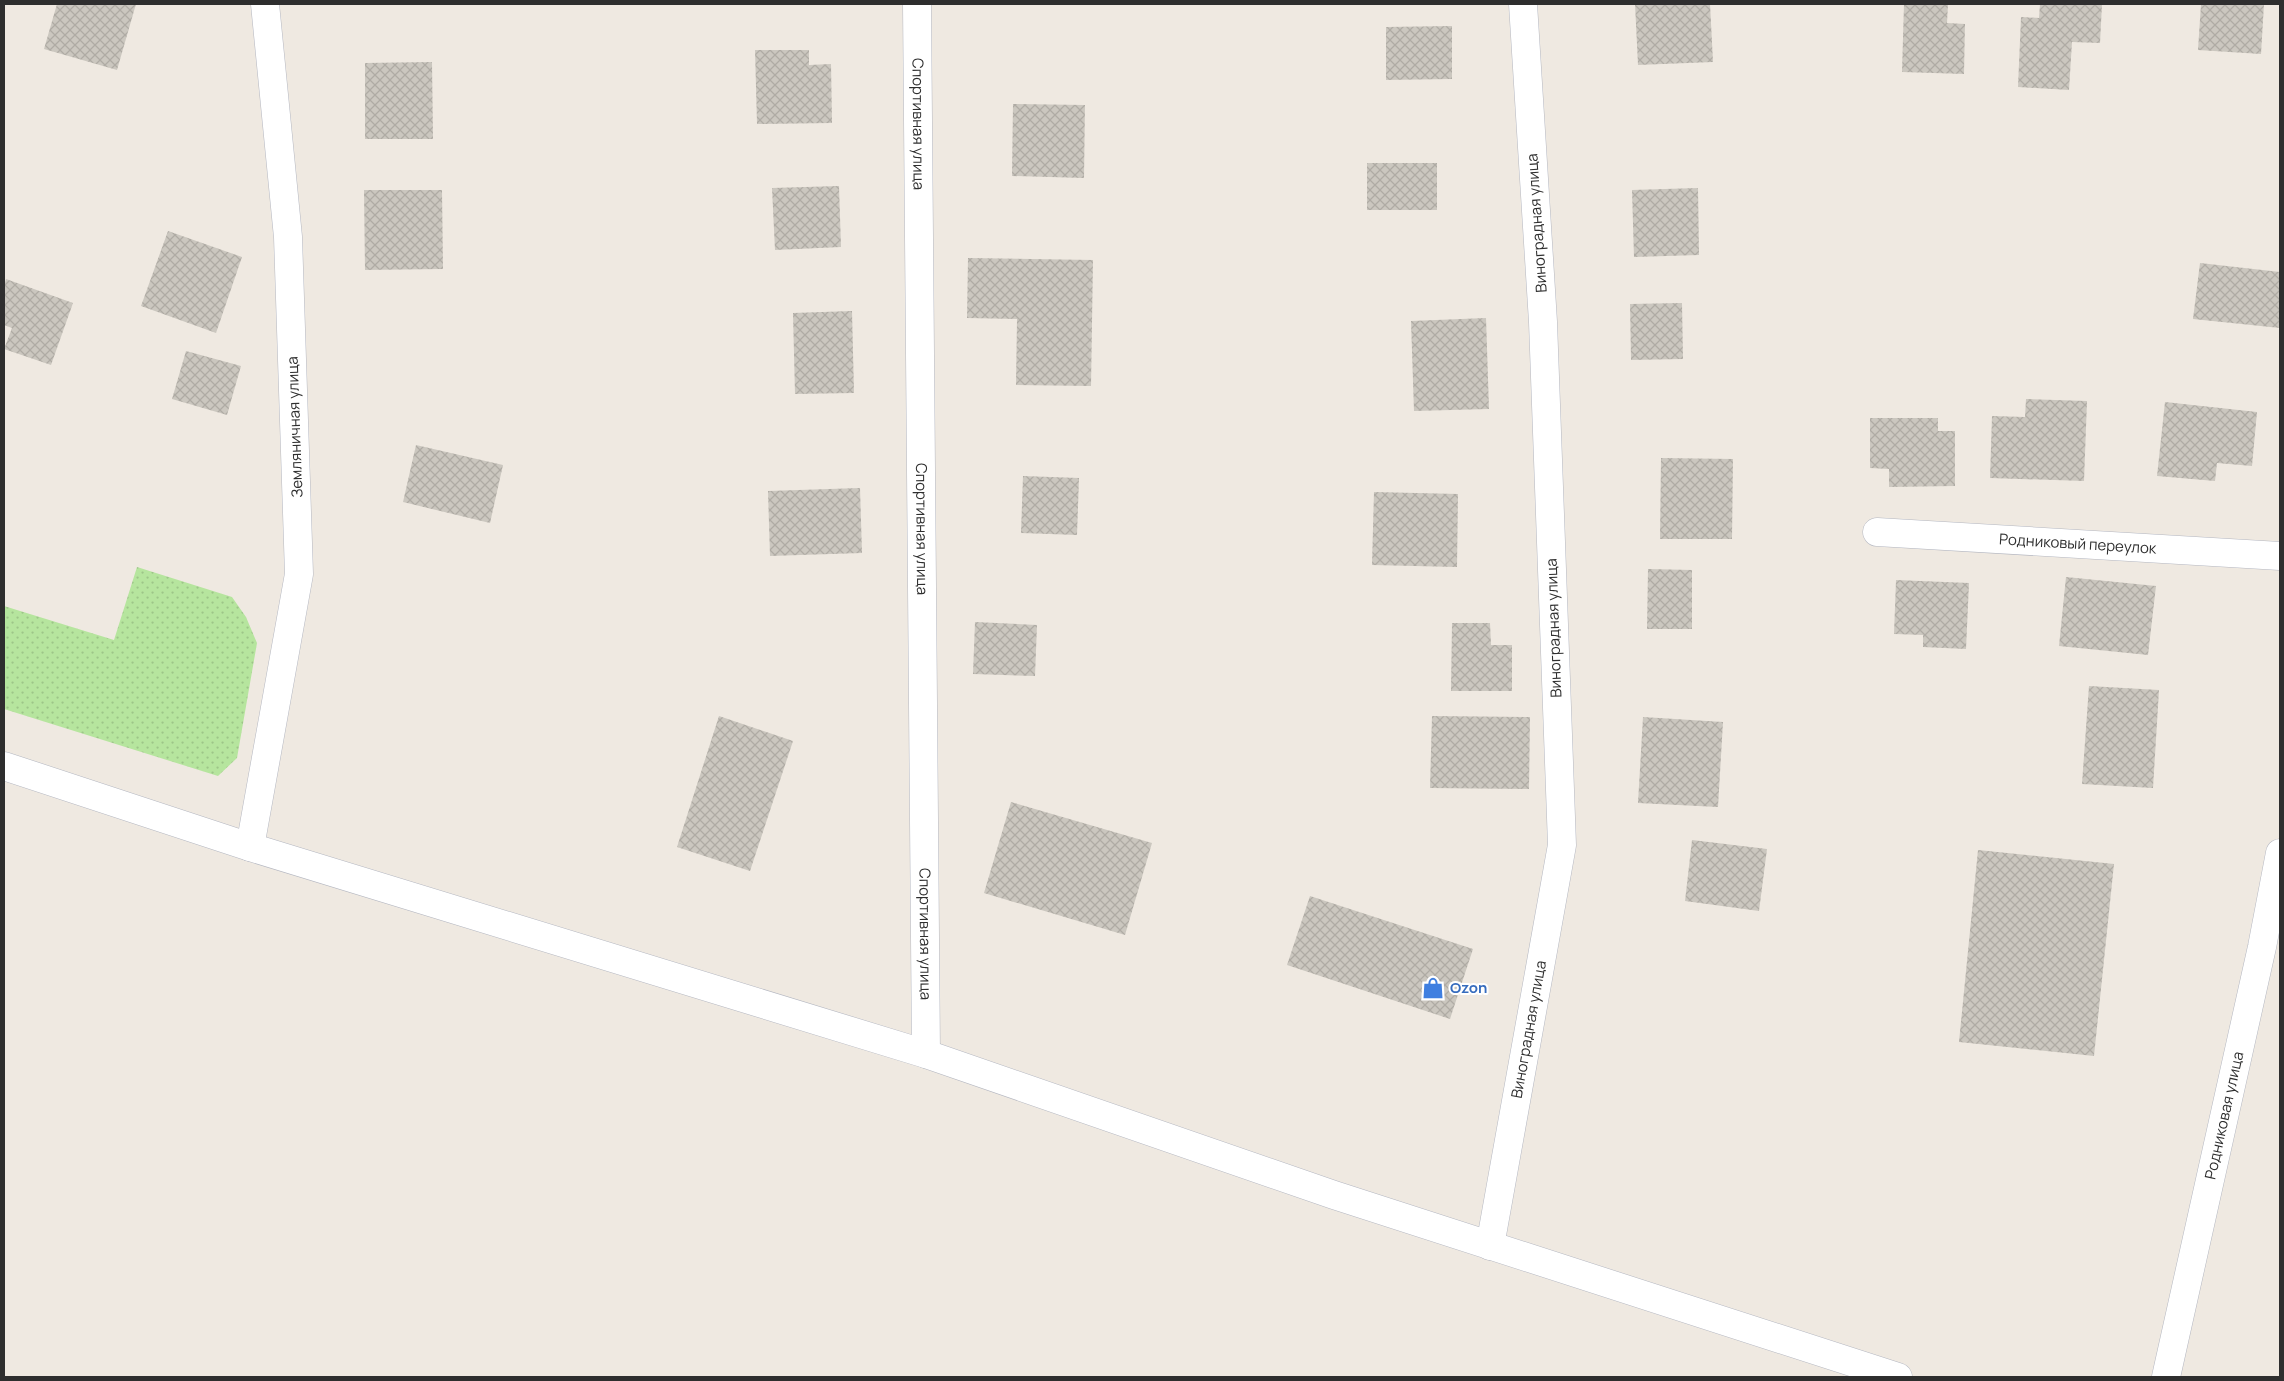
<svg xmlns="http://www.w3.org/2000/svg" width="2284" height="1381" font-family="Manrope,sans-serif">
<defs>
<pattern id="grass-dots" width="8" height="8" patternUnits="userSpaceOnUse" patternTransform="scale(1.25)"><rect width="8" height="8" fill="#b6e59e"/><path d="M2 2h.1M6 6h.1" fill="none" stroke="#9dc588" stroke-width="1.8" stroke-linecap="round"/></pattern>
<pattern id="building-cross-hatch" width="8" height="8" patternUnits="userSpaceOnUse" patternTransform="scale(1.25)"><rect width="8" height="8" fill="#cbc7bf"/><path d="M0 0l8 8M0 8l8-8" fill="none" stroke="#afaba4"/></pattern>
</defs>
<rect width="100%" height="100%" fill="#efe9e1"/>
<path fill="url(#grass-dots)" d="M137 567 232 597 246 617 257 643 237 758 218 776 4 709V606L114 640Z"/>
<path fill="url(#building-cross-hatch)" d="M57 4H136L117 70 44 49Z
M1635 4H1710L1713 62 1638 65Z
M1904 4H1948L1947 23 1965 24 1964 74 1902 72Z
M2040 4H2102L2100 43 2072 42 2069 90 2018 87 2021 17 2039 18Z
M2201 4H2264L2261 54 2198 50Z
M1452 26V79L1386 80V27Z
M755 50H809V65L831 64 832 123 757 124Z
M432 62 433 139H365V63Z
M1013 104 1085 105 1084 178 1012 176Z
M1367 163H1437V210H1367Z
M839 186 841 247 775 250 772 188Z
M1698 188 1699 255 1634 257 1632 190Z
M364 190H442L443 269 365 270Z
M168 231 242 257 216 333 141 306Z
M968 258 1093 260 1091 386 1016 385 1017 319 967 318Z
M2200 263 2280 272V328L2193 319Z
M6 279 73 303 51 365 4 349 12 328 4 325V286Z
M1682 303 1683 359 1631 360 1630 304Z
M852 311 854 393 795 394 793 313Z
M1486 318 1489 409 1414 411 1411 321Z
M186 351 241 366 227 415 172 399Z
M2026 399 2087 401 2084 481 1990 478 1992 416 2025 417Z
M2165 402 2257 412 2252 466 2217 463 2215 481 2157 476Z
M1870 418H1938V431H1955V486L1889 487V469L1870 468Z
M416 445 503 465 490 523 403 502Z
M1661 458 1733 459 1732 539H1660Z
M1023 476 1079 478 1077 535 1021 533Z
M860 488 862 553 770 556 768 491Z
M1374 492 1458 494 1457 567 1372 565Z
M1648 569 1692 570V629H1647Z
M2066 577 2156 586 2148 655 2059 646Z
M1896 580 1969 583 1966 649 1923 647V635L1894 634Z
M975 622 1037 625 1035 676 973 674Z
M1452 623H1490L1491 645H1512V691H1451Z
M2089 686 2159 690 2153 788 2082 784Z
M719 716 793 741 750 871 677 847Z
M1432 716 1530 717 1529 789 1430 788Z
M1643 717 1723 722 1718 807 1638 803Z
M1011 802 1152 843 1125 935 984 893Z
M1692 840 1767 849 1759 911 1685 901Z
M1978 850 2114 864 2094 1056 1959 1042Z
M1310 896 1473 949 1450 1019 1287 965Z"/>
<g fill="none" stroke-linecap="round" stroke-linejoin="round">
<g stroke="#b4b7c1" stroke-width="29">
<g id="minor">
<path id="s1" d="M917 4 926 1054"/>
<path id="s2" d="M1877 532 2280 556"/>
<path d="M250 847 299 574 288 237 265 4"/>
<path id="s3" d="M1490 1246 1562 845 1543 322 1523 4"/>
<path id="s4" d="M2166 1377 2262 947 2280 853"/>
</g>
</g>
<g stroke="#b4b7c1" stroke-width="29">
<path id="secondary" d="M4 766 250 847 926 1054 1334 1195 1898 1377"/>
</g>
<use href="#minor" stroke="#fff" stroke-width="28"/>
<use href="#secondary" stroke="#fff" stroke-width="28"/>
</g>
<defs>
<g id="shop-bare" transform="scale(1.725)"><path d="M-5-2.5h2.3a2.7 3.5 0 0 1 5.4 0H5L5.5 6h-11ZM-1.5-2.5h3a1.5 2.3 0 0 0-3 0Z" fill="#3f7fe0" stroke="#fff" stroke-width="2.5" paint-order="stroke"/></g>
</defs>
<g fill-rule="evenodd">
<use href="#shop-bare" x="1433" y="988"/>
</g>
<g text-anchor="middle" stroke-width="4" stroke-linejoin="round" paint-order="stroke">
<g font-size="15" fill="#2e2e2e" stroke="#fff">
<text dy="5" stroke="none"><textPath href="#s1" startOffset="120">Спортивная улица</textPath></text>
<text transform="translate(1537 223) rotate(-94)" y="5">Виноградная улица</text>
<text transform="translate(295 427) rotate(-92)" y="5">Земляничная улица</text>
<text dy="5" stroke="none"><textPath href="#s1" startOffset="525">Спортивная улица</textPath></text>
<text dy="5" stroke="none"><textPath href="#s2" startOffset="201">Родниковый переулок</textPath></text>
<text transform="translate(1554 628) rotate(-92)" y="5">Виноградная улица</text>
<text dy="5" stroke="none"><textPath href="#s1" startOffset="930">Спортивная улица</textPath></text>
<text dy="5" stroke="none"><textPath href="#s3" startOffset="220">Виноградная улица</textPath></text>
<text dy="5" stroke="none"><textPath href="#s4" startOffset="268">Родниковая улица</textPath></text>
</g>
<g font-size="15" font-weight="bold" fill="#366cbe" stroke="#fff" text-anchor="start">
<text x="1450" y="993">Ozon</text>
</g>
</g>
<rect width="2284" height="1381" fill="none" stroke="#2e2e2e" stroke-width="10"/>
</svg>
